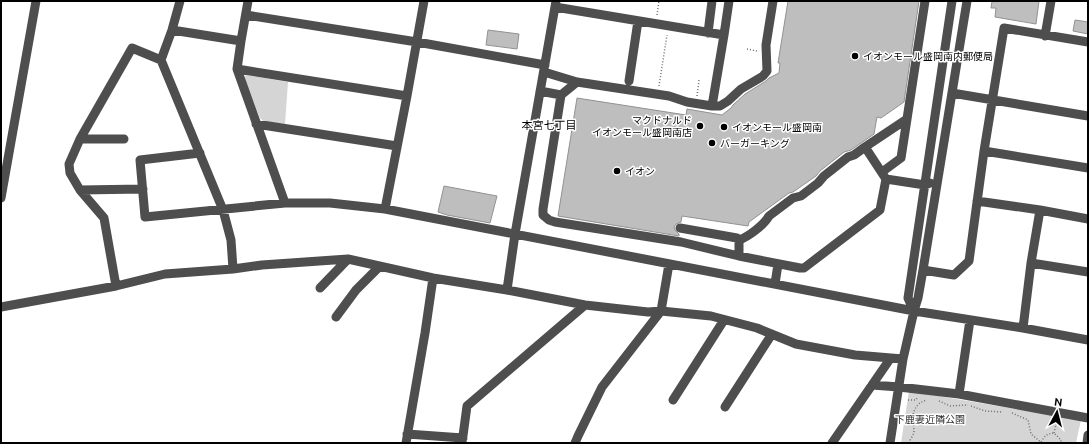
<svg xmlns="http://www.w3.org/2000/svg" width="1089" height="444" font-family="Ubuntu,'Noto Sans JP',sans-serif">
<rect width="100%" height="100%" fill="#fff"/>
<path fill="#d5d5d5" d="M246 75 288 82 285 124 263 121 260 118 244 78Z
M909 391 1081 420 1076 443H901Z"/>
<path fill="#bebebe" stroke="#929292" d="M788 1H919L904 102 881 118 877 117 874 134 851 150 844 152 820 171 816 176 793 192 789 193 749 222 748 226 682 216 681 222 676 224 674 227 675 230 679 234V236L558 216 577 98 686 115 687 109 722 115 731 108 733 105 745 94 766 81 769 78 779 73 780 63H778Z
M992 1H1039L1036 24 995 17 996 8H991Z
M1075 20 1088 22V34L1073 31Z
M488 30 519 34 517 49 486 45Z
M444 186 497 196 490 223 447 215 438 212Z"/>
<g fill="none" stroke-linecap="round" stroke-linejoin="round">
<path stroke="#707070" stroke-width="1.5" stroke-dasharray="1 2" stroke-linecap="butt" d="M657 15 659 1
M747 49 757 51
M659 86 667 35
M697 96 699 80
M908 400H916L917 398
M939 401 950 406 968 405
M971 406 985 411 1003 412
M1012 413 1028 420 1031 434 1042 443
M1054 433 1057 420
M1041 442C1045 436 1046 434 1054 433L1061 440V443
M909 443C910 439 914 435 914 431 914 428 913 424 913 421 912 411 917 402 927 400"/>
<path stroke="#4e4e4e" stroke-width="9" d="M180 1 172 30 161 60 223 210 231 240 233 269
M248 1 241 41 237 69 285 203
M555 7 724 35 729 1
M246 15 417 42 545 65
M172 30 241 41
M708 33 712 1
M1045 36 1051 1
M237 69 407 96
M544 72 577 82 669 96 687 102 712 106 724 35
M629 81 638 21
M540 91 561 95 577 82
M952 93 1088 116
M561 95 543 209V215L549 220 555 222 681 242 739 256 800 268H804L880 210 886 179 865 147 854 155 848 157 824 176 818 183 801 196 793 198 769 216C764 225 748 237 739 240
M712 106H720L728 101 741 89 763 76 767 71 766 45 773 1
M256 124 397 146
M80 139H124
M865 147 907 119 925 1
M984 151 1088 168
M200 153 140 160 145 217 285 203H330L385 209 914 311 1023 328 1088 340
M882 172 901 158 907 119
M886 179 925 185 930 183
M80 190 143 189
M1 198 36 1
M977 201 1040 210 1088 219
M385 209 407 96 424 1
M680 228 737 238 739 240V256
M1031 263 1088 272
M923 270 954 275 969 261 984 151 1004 28 1088 42
M775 284 778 264
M116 286 104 218 80 190 70 173 69 164 80 139 132 48 161 60
M320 288 348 259
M507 290 515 234 556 1
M1 307 116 286 165 274 233 269 262 265 348 259 433 278 507 290 585 305 648 312 661 311 711 316 757 328 796 344 855 355 903 359
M914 311 908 298 952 1
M336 317 356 290 380 266
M970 320 959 394 1088 418
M1023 328 1031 263 1040 210
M872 385 899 387 959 394
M673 400 724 320
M725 407 772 334
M407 434 463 438
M406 443 425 333 433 278
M462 443 467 406 585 305
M575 443 578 436 602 387 661 311 669 264
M832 443 890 359
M890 443 903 359 914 311 918 298 923 270 967 1
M1087 443 1088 435"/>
</g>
<g fill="#000" stroke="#fff" stroke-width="1.5">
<circle cx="855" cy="56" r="4"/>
<circle cx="700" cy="126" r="4"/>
<circle cx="724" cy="127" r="4"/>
<circle cx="712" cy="143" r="4"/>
<circle cx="617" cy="171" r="4"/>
</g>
<g text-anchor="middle" stroke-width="3" stroke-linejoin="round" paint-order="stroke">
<g font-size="10" fill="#000" stroke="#fff" text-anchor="start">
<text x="863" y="60">イオンモール盛岡南内郵便局</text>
<text x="692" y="124" text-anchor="end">マクドナルド<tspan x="692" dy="12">イオンモール盛岡南店</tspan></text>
<text x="732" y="131">イオンモール盛岡南</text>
<text x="720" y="147">バーガーキング</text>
<text x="625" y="175">イオン</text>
</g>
<g font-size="10" fill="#2c2c2c" stroke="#fff">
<text x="930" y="423">下鹿妻近隣公園</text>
</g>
<g font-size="11" fill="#000" stroke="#fff">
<text x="549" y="129">本宮七丁目</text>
</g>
</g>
<rect width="1089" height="444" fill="none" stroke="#000000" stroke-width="4"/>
<g transform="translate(1057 412) rotate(7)" stroke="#ffffff" stroke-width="3" paint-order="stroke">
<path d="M0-3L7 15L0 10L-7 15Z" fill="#000000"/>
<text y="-6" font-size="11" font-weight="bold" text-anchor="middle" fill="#000000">N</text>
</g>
</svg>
